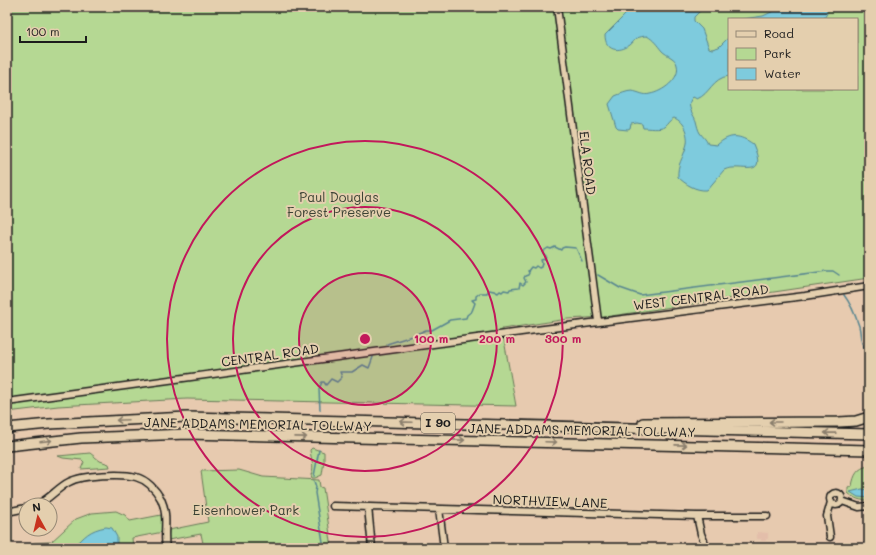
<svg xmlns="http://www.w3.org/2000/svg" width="876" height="555" font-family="Mali,sans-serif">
<rect width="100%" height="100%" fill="#e7caaf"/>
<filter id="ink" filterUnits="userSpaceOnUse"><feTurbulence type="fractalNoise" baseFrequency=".025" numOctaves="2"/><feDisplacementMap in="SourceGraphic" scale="8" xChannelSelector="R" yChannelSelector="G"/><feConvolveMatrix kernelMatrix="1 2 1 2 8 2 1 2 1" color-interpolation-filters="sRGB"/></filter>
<g filter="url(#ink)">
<path fill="#e3beaa" d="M757 532 768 533V539H766V541H761V539H757Z"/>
<path fill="#b5d893" stroke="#687a58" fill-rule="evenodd" d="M7 7H869V278L604 317 568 319 502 329 516 406 187 399 58 406 7 412ZM729 19H857V89H729Z
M312 448 324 452V461L322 475 315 478H312L311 475C315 465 311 460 310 450Z
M90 453 100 461 109 464 110 467 81 469 84 462 82 460 63 458 58 456Z
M869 466V500C860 501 855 499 848 493V488L852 486C854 475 857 468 869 466Z
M239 470 263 477 319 480 320 487 323 488 332 548H204L201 534 168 540 169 530 208 522 201 471Z
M116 511 125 515 130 521 161 515 163 532 132 538 133 548H30L34 543 51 542 76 519 92 513Z"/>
<path fill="#7ecbdd" stroke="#578590" d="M630 7H700V11L694 17V21L702 29 709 48 712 49 719 47 729 37V76C712 78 710 94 697 99L693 97C685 105 693 113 696 121 697 125 698 130 700 133 703 137 706 139 708 144L717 145C730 133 740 135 753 144 769 182 741 162 724 170L707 190C696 191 685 184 678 177 677 164 683 159 686 147 690 137 684 121 674 118 669 120 668 124 664 127 658 130 649 128 643 128L642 124 637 123 631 124 630 129 628 130 618 129 616 127 609 104 615 96C620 94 627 91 632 91 639 92 644 96 650 94 662 92 681 79 677 65 676 58 667 56 662 51 657 45 654 40 647 36 643 36 640 37 637 38 634 40 633 43 630 45 619 53 605 51 605 35L625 15Z
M780 7H826L827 13 824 19H743L763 16 780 8Z
M862 489 869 490V498L858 497 850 492Z
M106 527 112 528 117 537V548H73C85 536 89 530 106 527Z"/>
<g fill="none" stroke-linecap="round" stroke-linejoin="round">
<path stroke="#578590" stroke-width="1.5" d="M598 275 620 288 640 295 827 271H833L839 275
M844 295C851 304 855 314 859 326 862 337 858 343 869 352
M416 334 426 330H432L450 320 466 318 467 315 472 311 475 303 472 300 476 299V296L480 293H487L489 290 494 291 498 293 500 291 502 292 504 290 509 291 510 289 519 288 520 283 523 285 526 282 524 278 525 276 528 275 529 273 528 271 531 267 534 268 536 266 539 268 541 267 542 263 541 260 545 259 546 256 542 252 548 248 551 249 555 247 561 250 562 248 565 247 576 248 582 261
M387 344 412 336
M320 410 319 389 322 382H324L326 385 331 379 337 382 342 377 340 372H352L363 365 369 368 373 357
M314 476 319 450
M314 481 316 487 315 493 324 548"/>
<g stroke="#1c1c1c" stroke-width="9">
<path id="minor" d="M557 7 598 321
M7 402 536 330 805 296 869 286
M830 499a6 6 0 1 1 12 0a6 6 0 1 1-12 0Z
M842 501 859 507 869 506
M36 505C49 500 57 488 69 482 82 475 122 473 136 477 147 480 156 490 161 499 169 516 163 531 166 548
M333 506 697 516H767
M368 507 372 548
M439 509 444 548
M7 512 26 508
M697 516 701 534 707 548
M830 537 827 516 831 502"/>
</g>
<g stroke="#1c1c1c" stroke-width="12">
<path id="highway" d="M643 423 839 422 856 421 869 417
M7 428 49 424 187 417 869 434
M7 446 81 438 187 434 869 450"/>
</g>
<use href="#minor" stroke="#e4cfae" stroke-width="6"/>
<use href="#highway" stroke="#e4cfae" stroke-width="9"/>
</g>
<defs><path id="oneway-shaft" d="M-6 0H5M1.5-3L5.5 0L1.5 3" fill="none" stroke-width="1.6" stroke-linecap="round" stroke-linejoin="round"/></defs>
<g stroke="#8a7e6c">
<use href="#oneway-shaft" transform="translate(122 420) rotate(177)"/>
<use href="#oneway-shaft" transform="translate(406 422) rotate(-178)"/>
<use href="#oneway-shaft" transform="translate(775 422) rotate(-180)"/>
<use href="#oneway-shaft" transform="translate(830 433) rotate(-179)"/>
<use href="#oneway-shaft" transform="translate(301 437) rotate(1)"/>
<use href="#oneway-shaft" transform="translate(459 440) rotate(1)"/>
<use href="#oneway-shaft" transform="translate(46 441) rotate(-7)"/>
<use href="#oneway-shaft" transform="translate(551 442) rotate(2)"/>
<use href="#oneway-shaft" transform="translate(681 445) rotate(1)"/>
</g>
</g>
<circle cx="365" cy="339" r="66" fill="#c2185b" fill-opacity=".12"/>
<g fill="none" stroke="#c2185b" stroke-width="2">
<circle cx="365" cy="339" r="66"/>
<circle cx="365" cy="339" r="132"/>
<circle cx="365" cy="339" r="198"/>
</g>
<g text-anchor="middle" stroke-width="4" stroke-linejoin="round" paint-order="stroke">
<rect fill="#e4cfae" stroke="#585248" stroke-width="1" x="421" y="413" width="34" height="20" rx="3"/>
<g font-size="12" font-weight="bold" fill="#1c1c1c">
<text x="438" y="427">I 90</text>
</g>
<g font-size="13" fill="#1c1c1c" stroke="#e4cfae">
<text transform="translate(588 163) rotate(83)" y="5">ELA ROAD</text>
<text transform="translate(701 297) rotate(-7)" y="5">WEST CENTRAL ROAD</text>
<text transform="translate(270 355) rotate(-8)" y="5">CENTRAL ROAD</text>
<text transform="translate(258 424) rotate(1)" y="5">JANE ADDAMS MEMORIAL TOLLWAY</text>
<text transform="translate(582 430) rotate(1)" y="5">JANE ADDAMS MEMORIAL TOLLWAY</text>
<text transform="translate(550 501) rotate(2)" y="5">NORTHVIEW LANE</text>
</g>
<g font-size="13" fill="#3b4234" stroke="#e4cfae">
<text x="339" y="202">Paul Douglas<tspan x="339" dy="15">Forest Preserve</tspan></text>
<text x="246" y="515">Eisenhower Park</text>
</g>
</g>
<circle cx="365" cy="339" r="6" fill="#c2185b" stroke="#e4cfae" stroke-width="2"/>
<g font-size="12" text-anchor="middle" font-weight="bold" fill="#c2185b" stroke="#e4cfae" stroke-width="4" stroke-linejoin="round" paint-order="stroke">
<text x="431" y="343">100 m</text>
<text x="497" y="343">200 m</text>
<text x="563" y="343">300 m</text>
</g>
<rect width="876" height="555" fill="none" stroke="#e4cfae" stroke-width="24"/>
<rect x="12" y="12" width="852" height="531" fill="none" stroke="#1c1c1c" stroke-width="1.5" filter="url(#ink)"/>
<rect x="728" y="18" width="130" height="72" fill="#e4cfae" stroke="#948774"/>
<rect x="736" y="31" width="20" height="6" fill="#e4cfae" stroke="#948774"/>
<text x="764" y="38" font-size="12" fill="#1c1c1c">Road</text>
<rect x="736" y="48" width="20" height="12" fill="#b5d893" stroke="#948774"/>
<text x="764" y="58" font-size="12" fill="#1c1c1c">Park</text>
<rect x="736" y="68" width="20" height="12" fill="#7ecbdd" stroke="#948774"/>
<text x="764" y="78" font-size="12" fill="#1c1c1c">Water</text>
<g transform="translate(38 517) rotate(352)"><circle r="19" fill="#e4cfae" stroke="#948774"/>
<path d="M0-3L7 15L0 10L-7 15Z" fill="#c8321e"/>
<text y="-6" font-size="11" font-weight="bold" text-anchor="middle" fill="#1c1c1c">N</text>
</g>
<path d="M20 36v6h66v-6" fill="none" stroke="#1c1c1c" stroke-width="2"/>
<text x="26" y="36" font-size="12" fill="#1c1c1c" stroke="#e4cfae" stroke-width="3" paint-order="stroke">100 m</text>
</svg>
